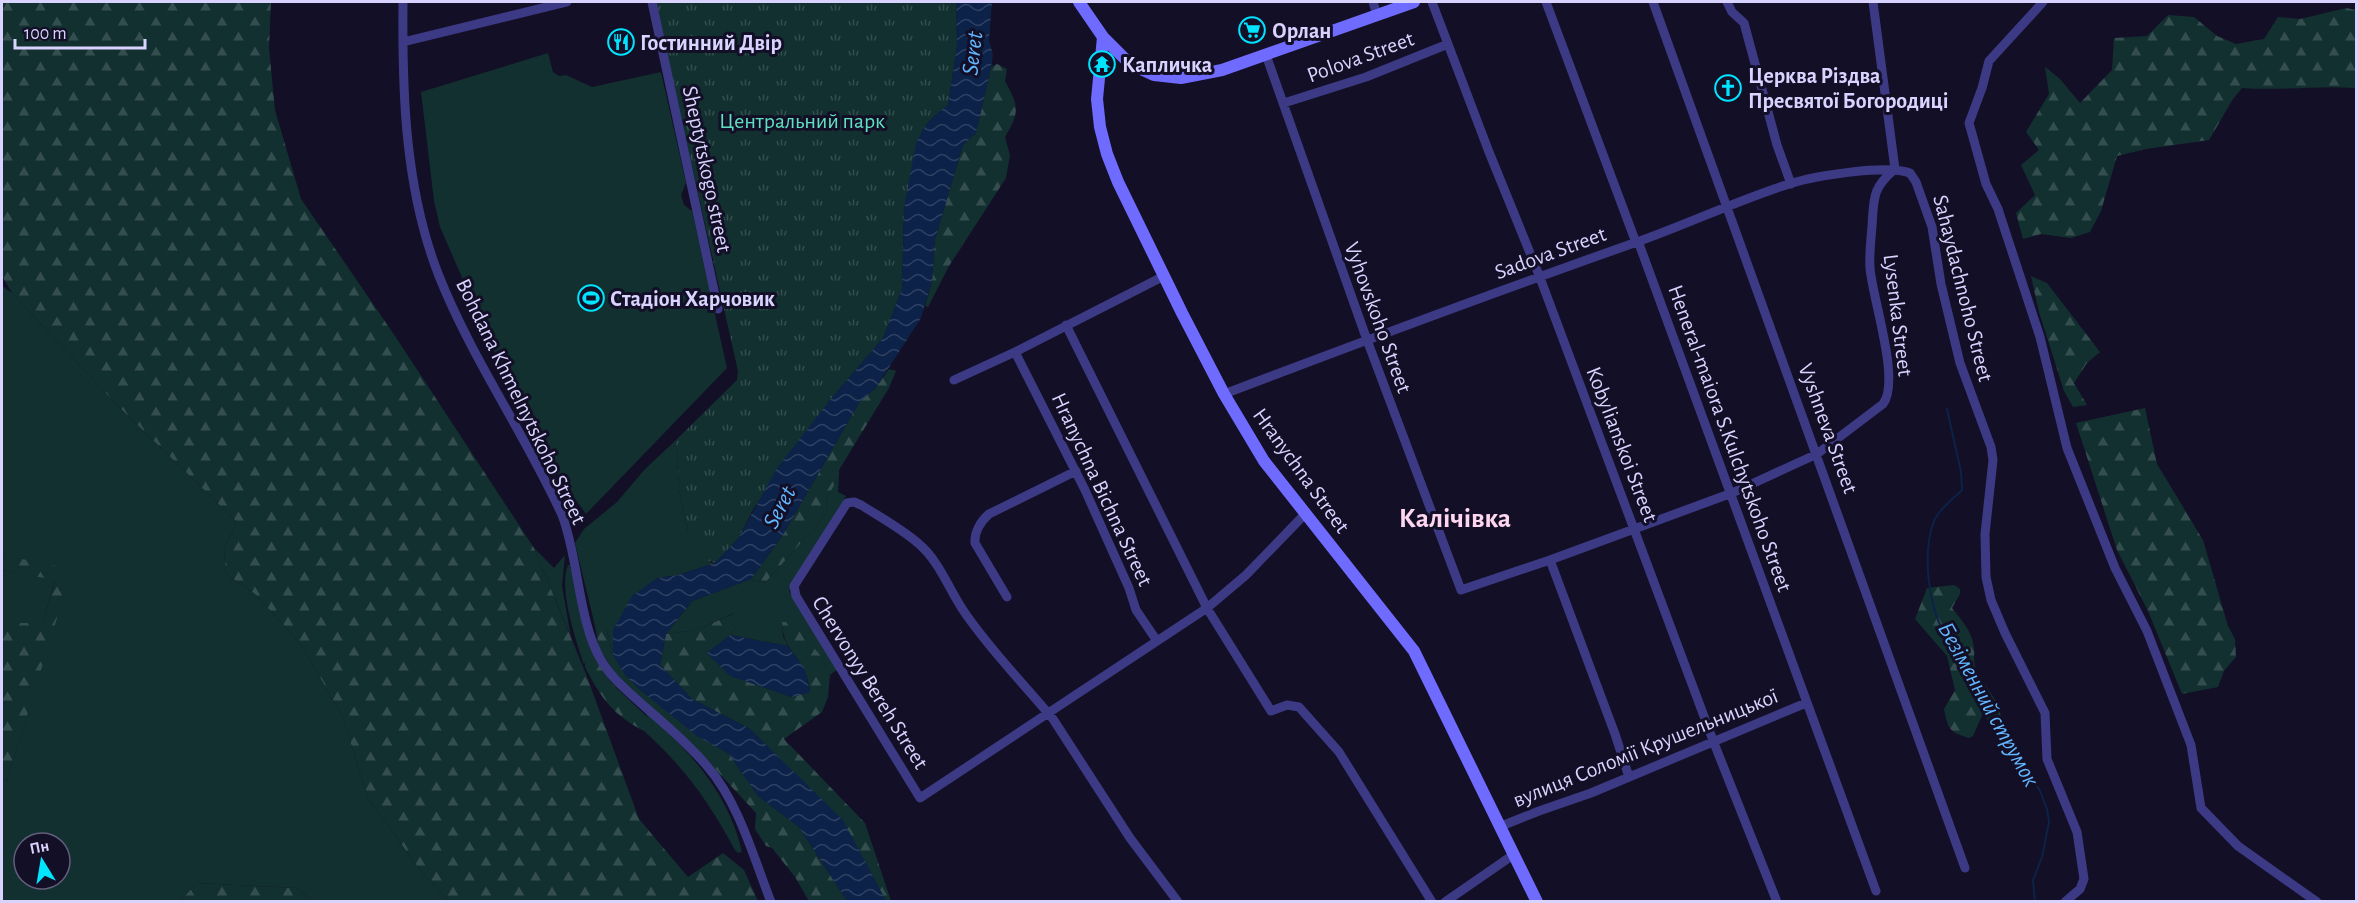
<svg xmlns="http://www.w3.org/2000/svg" width="2358" height="903" font-family="'Alegreya Sans',sans-serif">
<defs>
<pattern id="forest-firs" width="22" height="20" patternUnits="userSpaceOnUse" patternTransform="scale(1.5)"><rect width="22" height="20" fill="#12302f"/><path d="M5 1l3.5 6h-7zM16 11l3.5 6h-7z" fill="#344d4e"/></pattern>
<pattern id="park-tufts" width="24" height="20" patternUnits="userSpaceOnUse" patternTransform="scale(1.5)"><rect width="24" height="20" fill="#12302f"/><path d="M3 7l-1-3M5 7V3M7 7l1-3M15 17l-1-3M17 17v-4M19 17l1-3" fill="none" stroke="#344d4e"/></pattern>
<pattern id="water-waves" width="16" height="10" patternUnits="userSpaceOnUse" patternTransform="scale(1.5)"><rect width="16" height="10" fill="#0c2248"/><path d="M0 5q4-4 8 0t8 0" fill="none" stroke="#2f4163"/></pattern>
</defs>
<rect width="100%" height="100%" fill="#130f26"/>
<path fill="#12302f" fill-rule="evenodd" d="M548 53 553 72 559 76 566 75 592 87 661 72 686 183 681 195 684 205 692 211 727 368 586 514 533 440 440 227 434 201 421 92Z
M2 286 12 293 118 406 237 522 224 549 226 574 255 594 300 643 342 715 368 798 423 874 450 901H313L296 888 197 883 180 901H2V780L7 781 71 570 2 555ZM24 843H60V879H24Z
M676 440 679 489 688 531 711 563H715L678 575 657 578 613 630V655L606 627 602 623 595 626 575 543 584 529 617 502 645 469Z
M839 477 838 492 846 496 789 591 838 669 830 675 821 656 791 622 782 623 783 636 788 646 730 635 737 625 734 613 697 630 666 634 692 601 751 579 765 583 818 524 828 509 826 499Z
M534 548 554 568 565 555 562 586 571 637Z
M568 565H570L597 660 585 662 584 665C576 641 558 588 568 565Z
M2 570 55 579 43 623H2Z
M645 714C653 717 660 725 666 731 701 763 732 805 742 852L738 853 735 850C709 802 685 768 644 731L653 725Z"/>
<path fill="url(#forest-firs)" d="M2 2H271L269 48 275 110 301 199 395 336 534 548 586 674 639 819 688 877 723 853 744 870 758 901H450L423 874 368 798 342 715 300 643 255 594 226 574 224 549 237 522 118 406 12 293 2 276Z
M2346 8 2356 10V88C2318 85 2280 91 2242 88L2233 99 2209 140 2146 149 2117 156 2101 211 2090 232 2071 238 2041 234 2023 239 2016 213 2035 195 2021 165 2039 150 2026 132 2049 94 2045 67 2060 79 2080 103 2112 70 2114 38 2147 36 2168 15 2194 17 2217 36 2236 44 2264 39 2278 17 2300 19Z
M997 64 1007 69 1005 81C1019 107 1020 111 1005 137L1010 155 1006 178 949 266 928 307 925 306 932 281 935 239 963 145 976 133 991 67Z
M2031 276 2047 283 2100 352 2087 363 2074 383 2087 405 2073 407 2064 391 2039 312Z
M889 369 896 371 889 388 839 470V477L826 499 828 509 818 524 765 583 751 579 784 533 860 401 875 389Z
M2145 408 2157 464 2203 540 2228 626 2235 639 2236 657 2224 671 2218 687 2182 694 2148 611 2117 550 2076 423Z
M2 555 72 569 7 781 2 780V623H43L55 580 2 570Z
M1954 585 1960 589V594L1952 608C1962 621 1972 631 1974 648 1975 654 1973 660 1975 666 1980 685 2012 709 1996 727L1991 725 1983 713 1973 736 1969 738C1949 732 1948 729 1944 709L1955 690 1947 656 1915 619 1927 588Z
M735 613 737 625 730 635 707 653 731 676 792 697 810 692C809 685 807 675 804 669 794 650 783 647 782 622H792L821 656 830 675 828 697 822 712 784 739 865 823 891 901H886L842 820 750 729 692 699 660 665 666 634 697 630Z
M602 622 606 627 613 655 639 689 698 736 729 754 758 796 799 827 847 901H809L795 877 772 848 766 846 755 829 756 813 690 742 631 691 613 670 599 648 595 626Z
M589 656H592C600 664 605 674 612 683 625 697 641 709 653 724L649 729 644 731C613 715 601 698 585 667V662Z
M197 883 296 888 313 901H180Z"/>
<path fill="url(#park-tufts)" d="M655 2H956L957 46 948 105 932 118 923 129 904 208 902 289 883 338 830 400 754 508 738 539 715 563 704 559 688 531 679 489 676 440 737 380 738 371Z"/>
<path fill="url(#water-waves)" d="M956 2H992L989 40 993 55 991 67 976 133 963 145 935 239 932 281 921 318 875 389 860 401 784 533 751 579 692 601 666 634 660 665 692 699 750 729 843 820 886 901H847L799 827 758 796 729 754 697 736 639 689 625 675 613 655V630L632 596 657 578 678 575 715 563 738 539 777 468 830 400 883 338 902 289 904 208 916 143 923 129 932 118 948 105 957 46Z
M730 635 788 646 805 669 810 692 792 697 730 676 707 653Z"/>
<g fill="none" stroke-linecap="round" stroke-linejoin="round">
<path stroke="#0c2248" stroke-width="2" d="M1947 409 1961 472 1962 490C1954 498 1938 510 1934 521 1922 552 1928 604 1944 633 1947 639 1956 643 1962 647L1966 664 1986 708 2007 735 2040 791 2047 809 2049 822 2042 857 2033 880 2035 902"/>
<path stroke="#3d3a85" stroke-width="9" d="M403 2C402 93 405 190 439 276 472 359 525 434 562 515 579 559 578 621 601 660 611 678 629 692 644 706 666 725 688 744 707 766 739 803 753 856 771 902
M652 2 718 309
M1373 2 1377 15
M1432 2 1489 152 1539 275 1714 743 1777 902
M1546 2 1635 240 1638 241C1719 457 1795 675 1876 891
M1653 2 1965 868
M1727 2 1732 12 1744 23 1777 145 1791 184
M1873 2 1895 169
M2043 2 1989 61 1982 88 1969 123 1986 184 1998 209 2040 337 2067 448 2115 568 2147 631 2191 745 2201 808 2238 846 2317 902
M403 42 567 2
M1266 55 1367 340 1461 590 1550 560 1732 493 1817 454 1883 404C1901 381 1872 297 1870 268 1869 254 1871 240 1872 226 1874 198 1872 188 1895 169
M1284 103 1366 77 1448 44
M1066 325 1207 608 1271 711 1287 705 1299 707 1339 752 1432 902
M1015 352 1085 490 1129 588 1136 610 1157 641
M954 380 1015 352 1164 276
M1224 394C1361 342 1498 291 1637 242 1688 224 1738 200 1789 184 1814 176 1887 164 1910 173L1916 182 1932 227 1941 284 1960 363 1991 447 1993 460 1985 534 1986 577 1991 600 2005 633 2045 713 2047 759 2077 832 2084 879 2080 889 2065 902
M1550 560 1615 734 1629 777
M1007 597 975 543C974 532 981 521 989 514L1076 471
M1499 827 1539 811 1591 793 1806 703
M1178 902 1130 838 1053 719C1024 684 991 651 965 613 949 590 940 562 919 544 902 529 880 517 861 505L854 502 847 503 794 586 796 596 920 798 1207 608 1246 575 1305 514
M1445 902 1513 855"/>
<path stroke="#6f6bff" stroke-width="12" d="M1079 2 1103 37 1130 64 1154 75 1181 78 1222 70 1414 2
M1103 37 1097 99 1100 127 1107 154 1118 182 1182 313 1224 394 1264 461 1414 651 1537 902"/>
</g>
<defs>
<g id="supermarket-ring" transform="scale(1.35)"><circle r="9.5" fill="#130f26" stroke="#00e5ff" stroke-width="1.5"/><path d="M-6-5.5h2.5l.6 2H6L4.5 2H-2.5L-4.4-4H-6ZM-1.5 3.2a1.3 1.3 0 1 0 .1 0ZM3 3.2a1.3 1.3 0 1 0 .1 0Z" fill="#00e5ff"/></g>
<g id="restaurant-ring" transform="scale(1.35)"><circle r="9.5" fill="#130f26" stroke="#00e5ff" stroke-width="1.5"/><path d="M-5-6h1v4h1v-4h1v4h1v-4h1v5L-1.5 .5V6h-2V.5L-5-1ZM5-6V6H3V1.5H1.5Q1.5-4 5-6Z" fill="#00e5ff"/></g>
<g id="temple-ring" transform="scale(1.35)"><circle r="9.5" fill="#130f26" stroke="#00e5ff" stroke-width="1.5"/><path d="M0-6L5-2H3V0L6.5 2.5H4V6H1.5V3h-3V6H-4V2.5H-6.5L-3 0V-2H-5Z" fill="#00e5ff"/></g>
<g id="church-ring" transform="scale(1.35)"><circle r="9.5" fill="#130f26" stroke="#00e5ff" stroke-width="1.5"/><path d="M-1.2-6h2.4v3.5h3.3v2.4h-3.3V6h-2.4V-.1h-3.3v-2.4h3.3Z" fill="#00e5ff"/></g>
<g id="stadium-ring" transform="scale(1.35)"><circle r="9.5" fill="#130f26" stroke="#00e5ff" stroke-width="1.5"/><path d="M0-5a6.5 5 0 1 0 0 10a6.5 5 0 1 0 0-10ZM-3.5-1.8h7v3.6h-7Z" fill="#00e5ff"/></g>
</defs>
<g fill-rule="evenodd">
<use href="#supermarket-ring" x="1252" y="30"/>
<use href="#restaurant-ring" x="621" y="42"/>
<use href="#temple-ring" x="1102" y="64"/>
<use href="#church-ring" x="1728" y="88"/>
<use href="#stadium-ring" x="591" y="298"/>
</g>
<g text-anchor="middle" stroke-width="6" stroke-linejoin="round" paint-order="stroke">
<g font-size="22" font-weight="bold" fill="#d9d4ff" stroke="#130f26" text-anchor="start">
<text x="1272" y="38">Орлан</text>
<text x="640" y="50">Гостинний Двір</text>
<text x="1122" y="72">Капличка</text>
<text x="1748" y="83">Церква Різдва<tspan x="1748" dy="25">Пресвятої Богородиці</tspan></text>
<text x="610" y="306">Стадіон Харчовик</text>
</g>
<g font-size="22" fill="#d9d4ff" stroke="#130f26">
<text transform="translate(1360 56) rotate(-20)" y="8">Polova Street</text>
<text transform="translate(708 169) rotate(78)" y="8">Sheptytskogo street</text>
<text transform="translate(1550 252) rotate(-20)" y="8">Sadova Street</text>
<text transform="translate(1964 288) rotate(76)" y="8">Sahaydachnoho Street</text>
<text transform="translate(1899 315) rotate(83)" y="8">Lysenka Street</text>
<text transform="translate(1379 317) rotate(70)" y="8">Vyhovskoho Street</text>
<text transform="translate(522 401) rotate(64)" y="8">Bohdana Khmelnytskoho Street</text>
<text transform="translate(1829 428) rotate(70)" y="8">Vyshneva Street</text>
<text transform="translate(1731 438) rotate(70)" y="8">Heneral-maiora S.Kulchytskoho Street</text>
<text transform="translate(1623 444) rotate(69)" y="8">Kobylianskoi Street</text>
<text transform="translate(1302 470) rotate(54)" y="8">Hranychna Street</text>
<text transform="translate(1103 489) rotate(65)" y="8">Hranychna Bichna Street</text>
<text transform="translate(871 682) rotate(58)" y="8">Chervonyy Bereh Street</text>
<text transform="translate(1645 747) rotate(-22)" y="8">вулиця Соломії Крушельницької</text>
</g>
<g font-size="22" fill="#5fe0c0" stroke="#130f26">
<text x="802" y="128">Центральний парк</text>
</g>
<g font-size="24" font-style="italic" fill="#62b6ff" stroke="#130f26">
<text transform="translate(972 53) rotate(-83)" y="8">Seret</text>
<text transform="translate(779 507) rotate(-62)" y="8">Seret</text>
<text transform="translate(1989 704) rotate(61)" y="8">Безіменний струмок</text>
</g>
<g font-size="28" font-weight="bold" fill="#ffd6f0" stroke="#130f26">
<text x="1455" y="527">Калічівка</text>
</g>
</g>
<rect width="2358" height="903" fill="none" stroke="#d9d4ff" stroke-width="6"/>
<g transform="translate(42 861) rotate(349)"><circle r="28" fill="#130f26" stroke="#625e7d" stroke-width="1.5"/>
<path d="M0-4.5L10 22L0 15L-10 22Z" fill="#00e5ff"/>
<text y="-9" font-size="16" font-weight="bold" text-anchor="middle" fill="#d9d4ff">Пн</text>
</g>
<path d="M15 39v9h130v-9" fill="none" stroke="#d9d4ff" stroke-width="3"/>
<text x="24" y="39" font-size="18" fill="#d9d4ff" stroke="#130f26" stroke-width="4.5" paint-order="stroke">100 m</text>
</svg>
